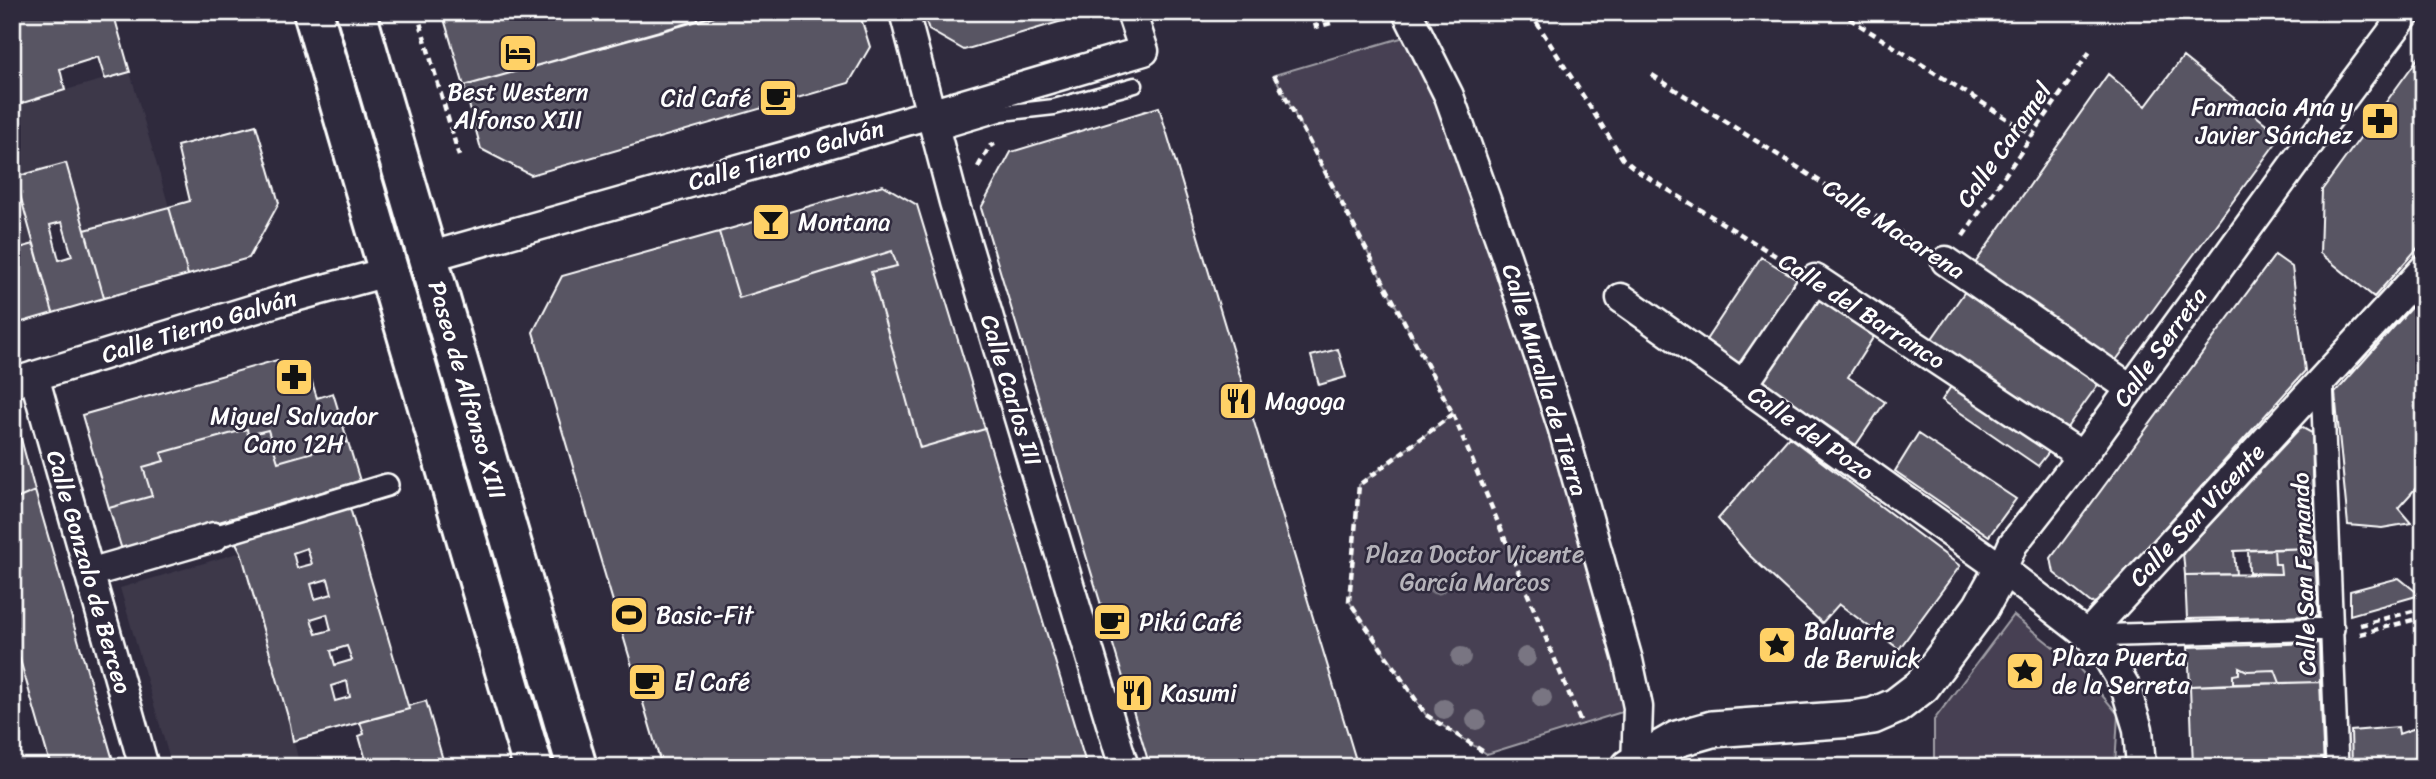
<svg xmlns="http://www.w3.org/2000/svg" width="2436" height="779" font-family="Sriracha,sans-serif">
<rect width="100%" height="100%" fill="#2f2a3d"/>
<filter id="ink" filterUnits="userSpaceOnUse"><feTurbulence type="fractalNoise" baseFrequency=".0143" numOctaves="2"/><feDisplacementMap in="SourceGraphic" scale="14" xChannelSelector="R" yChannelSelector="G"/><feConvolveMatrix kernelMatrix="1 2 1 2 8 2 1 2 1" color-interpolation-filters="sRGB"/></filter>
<g filter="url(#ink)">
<path fill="#3c3749" d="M130 72 169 207 85 230 66 163 15 177 34 244 12 250V105Z
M241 552 290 724 300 767H172L120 588Z"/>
<path fill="#464152" stroke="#a2a0a8" stroke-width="2" d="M1418 33 1449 96 1638 707 1487 754 1426 715 1349 601 1359 485 1453 414 1274 75Z
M2013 615 2077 666 2118 714 2115 767H1934V720Z"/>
<path fill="#595564" stroke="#fff" stroke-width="2" fill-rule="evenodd" d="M33 12H113L130 72 105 79 98 57 60 69 65 90 13 106 12 18Z
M442 12H696L698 21 464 86Z
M696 12H728L698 21Z
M727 12H859L870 47 849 83 531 175 481 149 464 86Z
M923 12H1093L964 50 929 30Z
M2424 50V241L2374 297 2320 253 2322 190Z
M2183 57 2281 136 2114 363 1971 269 2108 74 2146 106Z
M1159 107 1261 445 1358 767H1150L981 208 1011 152Z
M256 125 279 203 249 258 188 275 169 207 190 201 177 146Z
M66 163 104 298 53 313 15 177ZM62 222 72 256 59 260 50 225Z
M883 185 917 205 985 429 920 448 871 272 897 266 892 251 739 298 719 232Z
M169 207 188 275 104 298 85 230Z
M719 232 739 298 892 251 897 266 871 272 920 448 985 429 1087 767H662L533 332 562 276Z
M34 244 53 313 12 325V250Z
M2275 255 2292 267 2305 371 2098 602 2091 603 2054 573 2051 558Z
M1761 257 1799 280 1740 364 1706 340Z
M1968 287 2104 376 2066 429 1931 340Z
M2424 293V479L2398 508 2411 523 2382 528 2348 525 2335 393Z
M1818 295 1876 333 1848 377 1885 402 1856 445 1761 380Z
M1338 349 1346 377 1319 385 1311 356Z
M277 360 311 379 317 398 333 393 348 442 278 462 268 430 248 435 247 429 161 453 164 461 143 467 152 496 109 508 82 415Z
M1954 382 2052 448 2038 466 1942 400Z
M2301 427 2312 433 2315 548 2234 551 2236 574 2185 575 2183 553Z
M247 429 248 435 268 430 278 462 348 442 360 481 122 550 109 508 152 496 143 467 164 461 161 453Z
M1918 434 2016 499 1989 536 1895 471Z
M20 435 35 491 12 501V438Z
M1789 437 1960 566 1899 649 1839 604 1822 623 1748 554 1718 519Z
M35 491 115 767H51L12 632V501Z
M350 508 409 709 293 741 290 724 241 552 235 541ZM307 548 312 564 297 568 293 553ZM328 579 332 594 315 599 311 584ZM327 614 331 630 316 634 311 619ZM347 646 352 660 335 665 331 651ZM347 681 350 697 335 701 331 686Z
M2315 548 2318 616 2187 619 2185 575 2281 574 2280 564H2275L2274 549Z
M2274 549 2275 564H2280L2281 574 2249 573 2248 550Z
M2399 578 2420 595 2350 615V591Z
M2319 643 2320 682 2280 683 2275 670 2247 671 2239 667V674L2233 675V684L2190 686 2188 647Z
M2239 667 2247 671 2275 670 2280 683 2233 684V675L2239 674Z
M2320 682 2324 767H2193L2190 686Z
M426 701 445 767H368L359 736 364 734 360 722 409 709 408 706Z
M2424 725V767H2352L2351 731 2398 727 2399 734Z"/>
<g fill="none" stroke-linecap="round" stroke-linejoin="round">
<g stroke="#fff" stroke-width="19">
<path id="service" d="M935 133 1002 113 1054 107 1135 85"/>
</g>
<g stroke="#fff" stroke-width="26">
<path id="pedestrian" d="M2322 380 2337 767
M214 537 387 485
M2088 636 2333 629"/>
</g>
<g stroke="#fff" stroke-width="33">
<path id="minor" d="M904 12 954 202 1124 767
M1407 12 1449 96 1506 256 1562 426 1628 660 1638 707 1636 767
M428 257 838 141 1144 51 1131 12
M1946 261 2130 388
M1621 298 2002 569 2087 635 2107 656 2125 686 2138 729 2141 767
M34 376 144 767
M12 383 280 301 387 272
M1743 385 1815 279 2082 456
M2002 569 2013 544 2082 456 2321 127 2407 12
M89 573 214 537
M2087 635 2424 269"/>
</g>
<g stroke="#fff" stroke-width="40">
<path id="tertiary" d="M1629 767 1677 739 1712 729 1853 719 1873 716 1896 706 1922 686 1981 607 2002 569"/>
</g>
<g stroke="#fff" stroke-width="44">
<path id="primary" d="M313 12 533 767
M356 12 577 767"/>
</g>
<path stroke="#fff" stroke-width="4.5" stroke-dasharray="7 5" stroke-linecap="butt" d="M417 12 459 156
M1312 12 1316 27 1331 23 1328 12
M1341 12 1343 19 1362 12
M1530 12 1623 159 1639 172 1789 264
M1839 12 2033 135
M1274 75 1453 414 1582 725
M1652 75 1922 246
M978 167 990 146 995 144
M1963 236 2091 50
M1453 414 1359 485 1349 601 1426 715 1487 754
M2360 625 2424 608
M2360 634 2424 617"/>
<use href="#service" stroke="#2f2a3d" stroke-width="14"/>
<use href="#pedestrian" stroke="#2f2a3d" stroke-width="21"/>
<use href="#minor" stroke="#2f2a3d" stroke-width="28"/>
<use href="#tertiary" stroke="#2f2a3d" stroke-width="35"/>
<use href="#primary" stroke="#2f2a3d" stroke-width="38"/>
</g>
<g fill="#797582">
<circle cx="1437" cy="585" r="10"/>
<circle cx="1461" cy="657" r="10"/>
<circle cx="1526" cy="657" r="10"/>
<circle cx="1542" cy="698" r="10"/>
<circle cx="1444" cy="709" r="10"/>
<circle cx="1476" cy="720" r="10"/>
</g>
</g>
<defs>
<g id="hotel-square" transform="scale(2.0125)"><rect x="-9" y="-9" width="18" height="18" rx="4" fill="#ffd166" stroke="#2f2a3d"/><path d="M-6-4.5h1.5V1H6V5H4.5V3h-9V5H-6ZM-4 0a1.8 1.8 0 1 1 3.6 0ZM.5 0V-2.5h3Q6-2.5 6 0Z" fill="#111"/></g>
<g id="cafe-square" transform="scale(2.0125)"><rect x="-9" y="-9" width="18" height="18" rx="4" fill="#ffd166" stroke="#2f2a3d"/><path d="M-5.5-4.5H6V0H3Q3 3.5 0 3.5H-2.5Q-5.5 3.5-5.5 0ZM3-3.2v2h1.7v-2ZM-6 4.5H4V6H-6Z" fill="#111"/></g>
<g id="pharmacy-square" transform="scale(2.0125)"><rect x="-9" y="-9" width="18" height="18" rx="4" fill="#ffd166" stroke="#2f2a3d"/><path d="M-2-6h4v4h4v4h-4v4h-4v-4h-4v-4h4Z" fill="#111"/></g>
<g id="bar-square" transform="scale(2.0125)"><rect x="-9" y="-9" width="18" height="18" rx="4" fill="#ffd166" stroke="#2f2a3d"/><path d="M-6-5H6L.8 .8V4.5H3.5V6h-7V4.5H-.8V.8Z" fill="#111"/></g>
<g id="restaurant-square" transform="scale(2.0125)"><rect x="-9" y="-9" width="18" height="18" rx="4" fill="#ffd166" stroke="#2f2a3d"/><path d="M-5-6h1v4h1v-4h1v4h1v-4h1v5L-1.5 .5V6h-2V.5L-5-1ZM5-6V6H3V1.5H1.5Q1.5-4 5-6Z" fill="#111"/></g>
<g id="stadium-square" transform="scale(2.0125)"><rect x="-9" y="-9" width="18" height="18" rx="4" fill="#ffd166" stroke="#2f2a3d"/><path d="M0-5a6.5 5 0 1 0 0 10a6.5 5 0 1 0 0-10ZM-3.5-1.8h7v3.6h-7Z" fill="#111"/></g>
<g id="sight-square" transform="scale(2.0125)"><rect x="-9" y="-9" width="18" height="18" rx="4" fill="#ffd166" stroke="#2f2a3d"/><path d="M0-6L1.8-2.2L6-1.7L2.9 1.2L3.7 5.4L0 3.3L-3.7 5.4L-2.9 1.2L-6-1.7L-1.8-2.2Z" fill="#111"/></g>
</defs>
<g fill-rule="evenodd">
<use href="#hotel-square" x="518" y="53"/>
<use href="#cafe-square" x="778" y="98"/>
<use href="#pharmacy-square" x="2380" y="121"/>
<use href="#bar-square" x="771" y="222"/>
<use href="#pharmacy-square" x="294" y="377"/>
<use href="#restaurant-square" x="1238" y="401"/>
<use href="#stadium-square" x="629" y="615"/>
<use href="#cafe-square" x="1112" y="622"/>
<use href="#sight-square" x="1777" y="645"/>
<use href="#sight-square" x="2025" y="671"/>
<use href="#cafe-square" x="647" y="682"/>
<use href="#restaurant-square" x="1134" y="693"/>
</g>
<g text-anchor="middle" stroke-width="5" stroke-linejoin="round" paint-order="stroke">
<g font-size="24" fill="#fff" stroke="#2f2a3d" text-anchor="start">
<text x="518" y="100" text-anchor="middle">Best Western<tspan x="518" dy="28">Alfonso XIII</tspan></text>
<text x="751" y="106" text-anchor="end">Cid Café</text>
<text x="2353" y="115" text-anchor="end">Farmacia Ana y<tspan x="2353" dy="28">Javier Sánchez</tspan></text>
<text x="798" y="230">Montana</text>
<text x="1265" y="409">Magoga</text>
<text x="294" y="424" text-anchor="middle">Miguel Salvador<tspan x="294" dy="28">Cano 12H</tspan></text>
<text x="656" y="623">Basic-Fit</text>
<text x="1139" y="630">Pikú Café</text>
<text x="1804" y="639">Baluarte<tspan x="1804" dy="28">de Berwick</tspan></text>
<text x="2052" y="665">Plaza Puerta<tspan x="2052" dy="28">de la Serreta</tspan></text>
<text x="674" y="690">El Café</text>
<text x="1161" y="701">Kasumi</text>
</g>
<g font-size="24" fill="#fff" stroke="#2f2a3d">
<text transform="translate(2004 145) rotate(-55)" y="8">Calle Caramel</text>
<text transform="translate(786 155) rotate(-16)" y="8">Calle Tierno Galván</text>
<text transform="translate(1894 229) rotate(33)" y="8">Calle Macarena</text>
<text transform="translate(1862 311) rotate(33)" y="8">Calle del Barranco</text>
<text transform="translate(199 326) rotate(-17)" y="8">Calle Tierno Galván</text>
<text transform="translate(2160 347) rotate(-54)" y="8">Calle Serreta</text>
<text transform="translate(1545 380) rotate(73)" y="8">Calle Muralla de Tierra</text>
<text transform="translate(467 390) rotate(74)" y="8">Paseo de Alfonso XIII</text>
<text transform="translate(1011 390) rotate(73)" y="8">Calle Carlos III</text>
<text transform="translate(1811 433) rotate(35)" y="8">Calle del Pozo</text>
<text transform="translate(2197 515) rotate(-47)" y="8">Calle San Vicente</text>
<text transform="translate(89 572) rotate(74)" y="8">Calle Gonzalo de Berceo</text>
<text transform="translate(2304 574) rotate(-92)" y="8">Calle San Fernando</text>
</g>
<g font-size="24" fill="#b5b3ba" stroke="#2f2a3d">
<text x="1475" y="562">Plaza Doctor Vicente<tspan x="1475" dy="28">García Marcos</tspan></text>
</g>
</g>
<rect width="2436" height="779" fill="none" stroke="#2f2a3d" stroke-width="42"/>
<rect x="21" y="21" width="2394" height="737" fill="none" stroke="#fff" stroke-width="2.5" filter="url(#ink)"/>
</svg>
